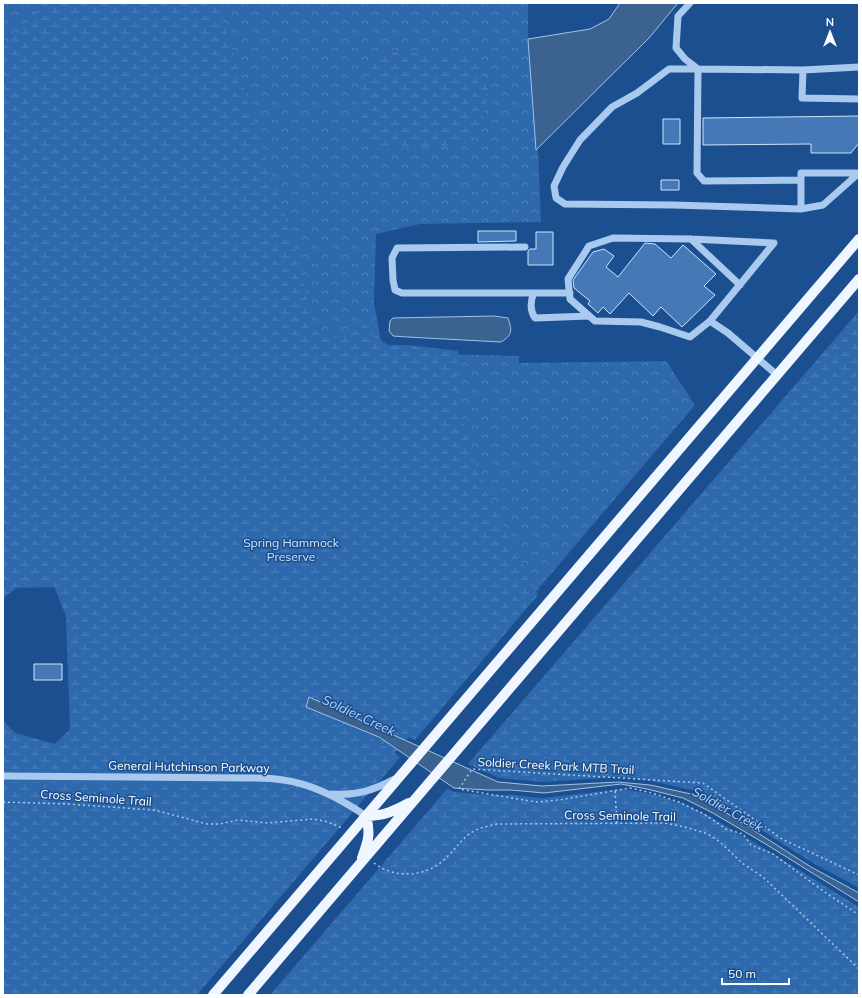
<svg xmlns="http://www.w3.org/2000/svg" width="862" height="998" font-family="Mulish,sans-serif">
<defs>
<pattern id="forest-crowns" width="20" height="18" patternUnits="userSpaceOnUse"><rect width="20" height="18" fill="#2e69ad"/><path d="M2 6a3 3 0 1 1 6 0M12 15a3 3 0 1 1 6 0" fill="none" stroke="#4d80b9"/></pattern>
<pattern id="wetland-marsh" width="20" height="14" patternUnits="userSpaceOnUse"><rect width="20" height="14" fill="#2e69ad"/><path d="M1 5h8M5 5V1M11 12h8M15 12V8" fill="none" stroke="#4d80b9"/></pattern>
</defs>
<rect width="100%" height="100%" fill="#1b4f8f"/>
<path fill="url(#forest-crowns)" d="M3 3H528V39L536 150 538 148 541 222 420 224 376 234 374 303 381 341 374 337 365 352 519 356V363L666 361 695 405 521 609 390 758 370 792 195 995H3V760H86L83 587 3 588Z"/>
<path fill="url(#wetland-marsh)" d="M45 3H215L228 35 268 166 291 233 300 265 312 324 335 337 359 324 371 327 374 337 389 345H408L458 351 456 398 472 453 498 514 538 595 415 740 310 693H307L302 706 304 711 377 741 400 757 380 781 372 785 343 790 331 789 285 775 249 772 3 771V720L15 733 55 744 70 729 66 617 54 586 24 581 3 599V48Z
M395 52 467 57 483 67 488 86 481 130 465 143 452 145 382 149 365 141 357 100 370 63Z
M859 311V888L813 863 702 792 651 781 619 777 542 782 499 778 468 764Z
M3 782 248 783 283 785 308 792 325 798V799H329L352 813 197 995H3Z
M447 789 454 792 488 795H511L543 798 621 789 647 793 682 803 709 816 762 847 859 907V995H270Z"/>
<path fill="#3c6290" stroke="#9cc4f0" d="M620 3H678L649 38 536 150 528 39 590 29 609 19Z
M494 316 508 318C512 330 513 335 501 342L407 337 393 336 389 331 390 321 393 318Z
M309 697 498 782 542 786 618 782 650 785 700 796 811 867 859 893V902L764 843 711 812 683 798 647 789 621 784 544 793 511 790H488L454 788 379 737 306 707Z"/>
<path fill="#4478b7" stroke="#cfe3fa" d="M859 116V143L851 153H811V144L703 145V118Z
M663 119H680V144H663Z
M661 180H679V190H661Z
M478 231H516V241L478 242Z
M536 232H553V265H528V251L530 249H536Z
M645 243 655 244 671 258 683 245 716 274 704 286 715 295 682 327 661 307 653 316 629 293 610 314 603 307 598 313 588 304 590 301 574 288 573 280 593 252 604 249 614 256 606 267 618 277Z
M34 664H62V680H34Z"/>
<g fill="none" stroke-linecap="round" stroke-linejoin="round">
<path stroke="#a9c9ee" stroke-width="1.5" stroke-dasharray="2 3" stroke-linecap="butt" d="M615 791 617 823
M3 802 67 804 154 810 207 824H220L238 820 267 823 314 819 328 822 342 828
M374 863C396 880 428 877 447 857 456 848 462 838 474 831 481 827 489 826 497 824L665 823 685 827 708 834 720 842 742 863 763 877 859 969
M859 875 782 839 703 783 472 769 459 789 536 802 559 800 630 788 652 793 679 802 704 814 726 829 743 834 751 845 773 854 826 893 859 915"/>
<path stroke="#a9c9ee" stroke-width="7" d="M690 3 678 16 676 48 685 59 698 69
M859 67 803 70 802 98 859 99
M698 69H669L637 93 612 107 580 140 563 167 554 186 556 198 565 204 674 205 801 209V173H859
M801 180 704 181 697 173 698 69 803 70
M801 209 823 205 859 173
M613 238 691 239 774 243 710 321 690 337 660 327 641 322 595 321 570 299 568 279 589 246Z
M691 239 740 285
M525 247 397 248 392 258 393 280 395 290 402 293H570
M534 293C530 301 530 311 535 318L589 316
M710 321 728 333 777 375
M3 776 249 778C260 778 272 778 283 780 313 784 341 799 366 816
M332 794C358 796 373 790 395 779"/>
<path stroke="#f0f6ff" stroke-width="10" d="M366 816C384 816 394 811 409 803
M362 858C368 841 371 834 366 816
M213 995 859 239
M248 995 859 279"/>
</g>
<g text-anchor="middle" stroke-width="3" stroke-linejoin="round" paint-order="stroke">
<g font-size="12" fill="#cfe3fa" stroke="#1b4f8f">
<text x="291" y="547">Spring Hammock<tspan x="291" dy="14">Preserve</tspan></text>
</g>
<g font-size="12" fill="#fff" stroke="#1b4f8f">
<text transform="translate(556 766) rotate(3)" y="4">Soldier Creek Park MTB Trail</text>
<text transform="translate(189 767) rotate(1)" y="4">General Hutchinson Parkway</text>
<text transform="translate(96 798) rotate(4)" y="4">Cross Seminole Trail</text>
<text transform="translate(620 816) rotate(1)" y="4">Cross Seminole Trail</text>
</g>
<g font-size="13" font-style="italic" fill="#b5d3f5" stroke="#1b4f8f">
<text transform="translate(359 715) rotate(25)" y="5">Soldier Creek</text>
<text transform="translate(728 809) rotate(29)" y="5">Soldier Creek</text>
</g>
</g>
<rect width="862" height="998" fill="none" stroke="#ffffff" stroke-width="8"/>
<g transform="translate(830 32)" stroke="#1b4f8f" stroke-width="3" paint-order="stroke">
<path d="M0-3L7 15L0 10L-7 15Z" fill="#ffffff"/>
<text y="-6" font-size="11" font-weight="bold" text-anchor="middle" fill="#ffffff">N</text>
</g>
<path d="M722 978v6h67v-6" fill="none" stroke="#ffffff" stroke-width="2"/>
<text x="728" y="978" font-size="12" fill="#ffffff" stroke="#1b4f8f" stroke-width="3" paint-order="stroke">50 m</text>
</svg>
